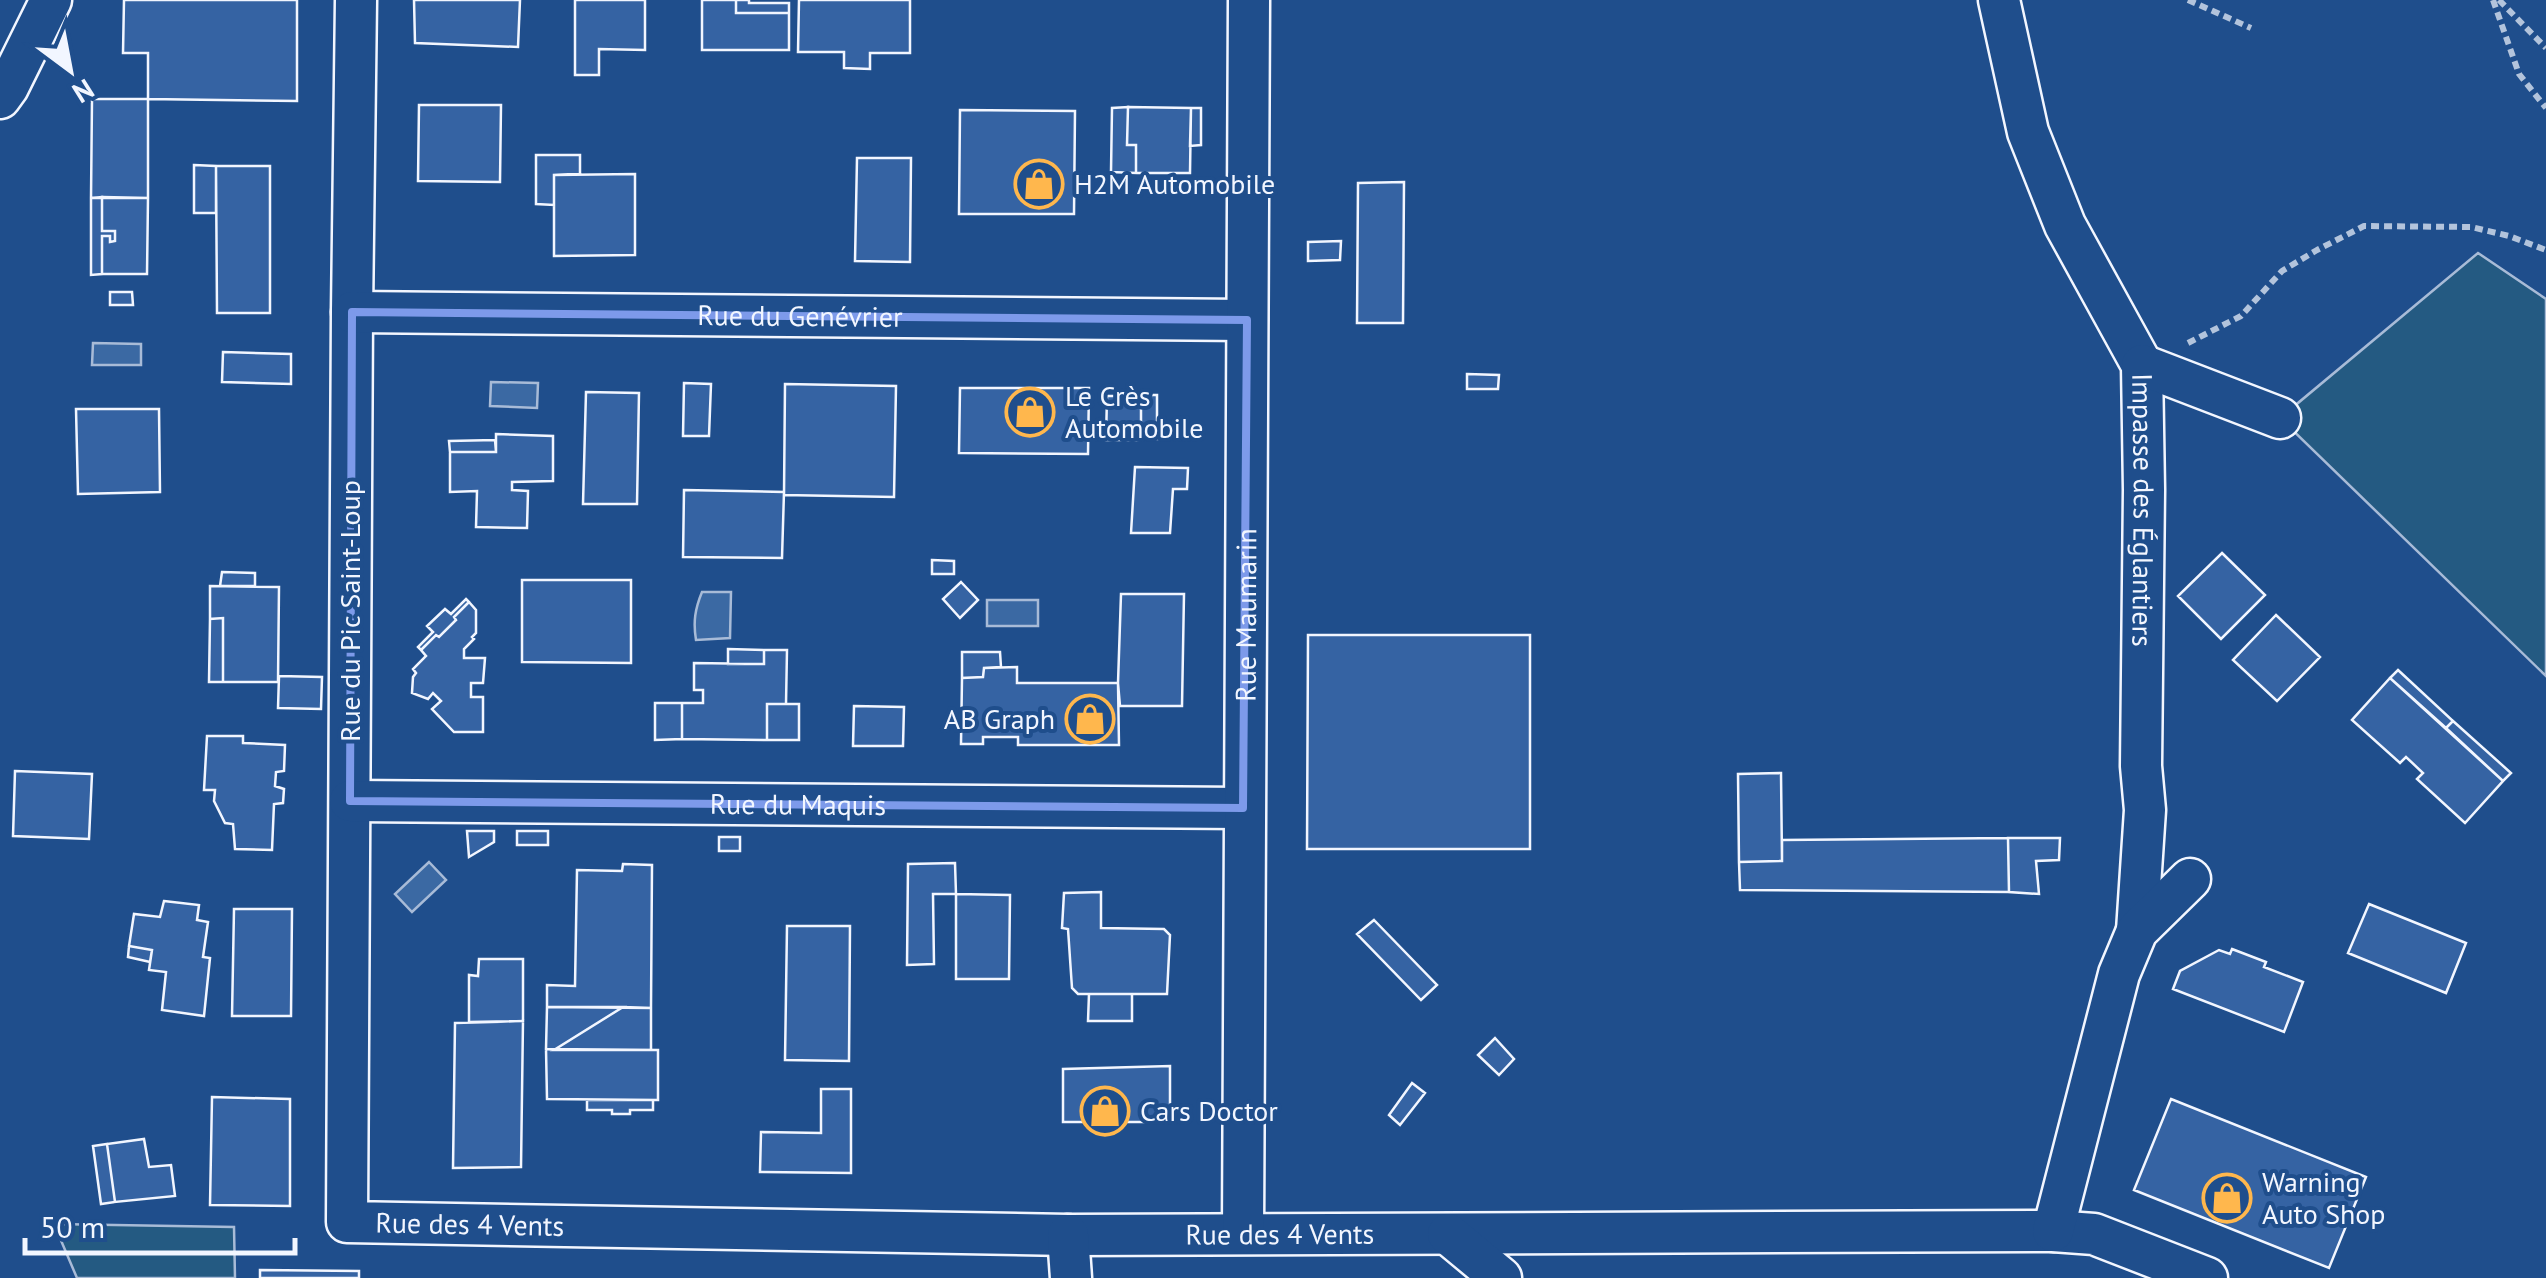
<svg xmlns="http://www.w3.org/2000/svg" width="2546" height="1278" font-family="'PT Sans',sans-serif">
<rect width="100%" height="100%" fill="#1f4e8c"/>
<path fill="#245a82" stroke="#a8bbd7" stroke-width="2.5" d="M2478 253 2546 299V676L2280 418Z
M54 1224 234 1227 235 1278H77Z"/>
<path fill="#3b69a3" stroke="#a8bbd7" stroke-width="2.5" d="M93 343 141 344V365H92Z
M491 382 538 383 537 408 490 406Z
M702 592H731L730 638 696 640C693 622 695 609 702 592Z
M987 600H1038V626H987Z
M429 862 446 880 412 912 395 894Z"/>
<path fill="#3563a3" stroke="#f2f6ff" stroke-width="2.5" d="M124 0H297V101L148 99V53H123Z
M414 0H520L518 47 415 43Z
M575 0H645V50L599 49V75H575Z
M702 0H736V13H789V50H702Z
M736 0H749V3H789V13H736Z
M799 0H910V53H870V69L844 68V52H798Z
M92 99H148V198H91Z
M419 105H501L500 182 418 181Z
M1128 107 1127 145H1136V173L1111 172 1112 108Z
M1128 107 1191 108 1190 173H1136V145H1127Z
M1191 108H1201V145L1190 146Z
M960 110 1075 111 1074 214H959Z
M536 155H580V174L554 175V205L536 204Z
M857 158H911L910 262 855 261Z
M194 165 216 166V213H194Z
M216 166H270V313H217Z
M635 174V255L554 256V175Z
M1404 182 1403 323H1357L1358 183Z
M102 197 148 198 147 274H102V236H110V242L115 241V231H102Z
M102 197V231H115V241L110 242V236H102V274L91 275V198Z
M1341 241 1340 260 1308 261V242Z
M110 292H132L133 305H110Z
M223 352 291 354V384L222 382Z
M1467 374 1499 375 1498 389H1467Z
M684 383 711 384 709 436H683Z
M785 384 896 386 894 497 784 495Z
M960 388H1089L1088 454 959 453Z
M586 392 639 393 637 504H583Z
M1141 395H1157V439L1141 438Z
M1107 396H1141V440H1106Z
M76 409H159L160 492 78 494Z
M496 434 553 436V481L512 482V490L528 491 527 528 476 527 477 491 450 492V452H496Z
M495 440 496 452H450L449 441Z
M1135 467 1188 468 1187 489H1173L1170 533H1131Z
M684 490 784 492 782 558 683 557Z
M2222 553 2265 595 2221 639 2178 596Z
M932 560 954 561V574H932Z
M222 572 255 573V586H220Z
M522 580H631V663L522 662Z
M961 582 978 600 960 618 943 599Z
M210 586 279 587 278 682H223V618L210 619Z
M1121 594H1184L1182 706H1120L1118 683Z
M466 599 469 602 454 617 456 620 439 637 436 635 421 650 418 647 433 632 427 626 445 609 451 614Z
M469 602 476 610V633L472 637 474 639 464 649V658H485L483 683H471V697H483V732H454L432 709 441 701 433 693 428 699 412 693 413 677 416 673 413 669 426 656 421 650 436 635 439 637 456 620 454 617Z
M2276 615 2320 657 2277 701 2233 660Z
M223 618V682H209L210 619Z
M1308 635H1530V849H1307Z
M728 649 764 650V664H728Z
M764 650H787L786 704H767V740L682 739V703H703V690H694V663L764 664Z
M962 652H1000L1001 667 984 668 983 677 962 678Z
M1017 667V683H1118L1119 745H1018V737H983V744H961L962 678 983 677 984 668Z
M2398 670 2453 721 2446 728 2390 678Z
M279 676 322 677 321 709 278 708Z
M2390 678 2503 781 2465 823 2417 779 2423 773 2406 757 2400 763 2352 720Z
M655 703H682V739L655 740Z
M767 704H799V740H767Z
M854 706 904 707 903 746H853Z
M2453 721 2511 773 2503 781 2446 728Z
M207 736H243V743L285 745 284 771 276 772 275 786 284 789 283 803 274 804 272 850 235 849 233 824 225 823 214 801 215 790H204Z
M15 771 92 774 89 839 13 836Z
M1781 773 1782 861 1739 862 1738 774Z
M467 831H494V842L469 857Z
M517 831H548V845H517Z
M719 837H740V851H719Z
M2008 838 2009 892 1740 890 1739 862 1782 861V840Z
M2008 838H2060L2059 860 2036 861 2039 894 2009 892Z
M955 863 956 894H933L934 964 907 965 908 864Z
M623 864 652 865 651 1008 547 1007V985L575 986 577 870 622 871Z
M1101 892V928L1164 929 1170 935 1167 994H1078L1072 988 1068 929 1062 928 1064 893Z
M956 894 1010 895 1009 979H956Z
M164 901 199 905 197 920 208 922 203 957 210 958 204 1016 162 1010 166 972 149 970 152 950 129 946 134 914 160 917Z
M2369 904 2466 943 2446 993 2348 953Z
M234 909H292L291 1016H232Z
M1374 920 1437 985 1421 1000 1357 934Z
M787 926H850L849 1061 785 1060Z
M129 946 152 950 150 962 128 957Z
M2232 949 2266 962 2264 967 2303 982 2284 1032 2173 989 2180 971 2219 950 2230 954Z
M479 959H523V1021L469 1022V975L478 976Z
M1089 994H1132V1021H1088Z
M547 1007H623L554 1050 546 1049Z
M623 1007 651 1008V1050H554Z
M523 1021 521 1167 453 1168 455 1023Z
M1495 1038 1514 1059 1499 1075 1478 1055Z
M546 1049 658 1050V1100L547 1099Z
M1170 1066V1122H1063V1069Z
M1412 1083 1425 1093 1400 1125 1389 1115Z
M821 1089H851V1173L760 1172 761 1132 821 1133Z
M212 1097 290 1099V1206L210 1205Z
M2171 1099 2366 1177 2329 1268 2134 1190Z
M587 1100H653V1110H630V1114H612V1110H587Z
M144 1139 149 1167 171 1165 175 1196 115 1202 107 1144Z
M107 1144 115 1202 101 1204 93 1146Z
M260 1270 359 1271V1278H260Z"/>
<g fill="none" stroke-linecap="round" stroke-linejoin="round">
<g stroke="#f2f6ff" stroke-width="45">
<g id="minor">
<path id="s1" d="M356 0 352 312 347 1222 1068 1235 2053 1231 2094 1234 2207 1278"/>
<path id="s2" d="M1999 0 2028 132 2065 225 2142 365 2144 490 2141 766 2145 810 2137 931"/>
<path d="M0 98 8 87 51 0"/>
<path id="s3" d="M352 312 1247 320"/>
<path d="M2142 365 2280 418"/>
<path id="s4" d="M350 801 1243 808"/>
<path d="M2053 1231 2119 974 2137 931 2190 879"/>
<path id="s5" d="M1243 1233 1249 0"/>
<path d="M1448 1234 1501 1278"/>
<path d="M1068 1235 1071 1278"/>
</g>
</g>
<path stroke="#b3c4dc" stroke-width="6" stroke-dasharray="8 5" stroke-linecap="butt" d="M2188 0 2251 28
M2493 0 2519 74 2546 108
M2499 0 2546 48
M2188 343 2241 316 2282 271 2317 250 2364 226 2471 227 2509 236 2546 250"/>
<use href="#minor" stroke="#1f4e8c" stroke-width="40"/>
</g>
<path fill="none" stroke="#7d9aea" stroke-width="8" stroke-linejoin="round" d="M352 312 1247 320 1243 808 350 801Z"/>
<defs>
<g id="shop-ring" transform="scale(2.5)"><circle r="9.5" fill="#1f4e8c" stroke="#ffb74d" stroke-width="1.5"/><path d="M-5-2.5h2.3a2.7 3.5 0 0 1 5.4 0H5L5.5 6h-11ZM-1.5-2.5h3a1.5 2.3 0 0 0-3 0Z" fill="#ffb74d"/></g>
</defs>
<g fill-rule="evenodd">
<use href="#shop-ring" x="1039" y="184"/>
<use href="#shop-ring" x="1030" y="412"/>
<use href="#shop-ring" x="1090" y="719"/>
<use href="#shop-ring" x="1105" y="1111"/>
<use href="#shop-ring" x="2227" y="1198"/>
</g>
<g text-anchor="middle" stroke-width="8" stroke-linejoin="round" paint-order="stroke">
<g font-size="28" fill="#f2f6ff" stroke="#1f4e8c" text-anchor="start">
<text x="1074" y="194">H2M Automobile</text>
<text x="1065" y="406">Le Crès<tspan x="1065" dy="32">Automobile</tspan></text>
<text x="1055" y="729" text-anchor="end">AB Graph</text>
<text x="1140" y="1121">Cars Doctor</text>
<text x="2262" y="1192">Warning<tspan x="2262" dy="32">Auto Shop</tspan></text>
</g>
<g font-size="28" fill="#f2f6ff" stroke="#1f4e8c">
<text dy="10" stroke="none"><textPath href="#s3" startOffset="448">Rue du Genévrier</textPath></text>
<text dy="10" stroke="none"><textPath href="#s2" startOffset="540">Impasse des Églantiers</textPath></text>
<text transform="translate(350 611) rotate(-90)" y="10">Rue du Pic Saint-Loup</text>
<text dy="10" stroke="none"><textPath href="#s5" startOffset="618">Rue Maumarin</textPath></text>
<text dy="10" stroke="none"><textPath href="#s4" startOffset="448">Rue du Maquis</textPath></text>
<text dy="10" stroke="none"><textPath href="#s1" startOffset="1345">Rue des 4 Vents</textPath></text>
<text dy="10" stroke="none"><textPath href="#s1" startOffset="2155">Rue des 4 Vents</textPath></text>
</g>
</g>
<g transform="translate(70 70) rotate(148)" stroke="#1f4e8c" stroke-width="8" paint-order="stroke">
<path d="M0-8L18 38L0 25L-18 38Z" fill="#f2f6ff"/>
<text y="-15" font-size="28" font-weight="bold" text-anchor="middle" fill="#f2f6ff">N</text>
</g>
<path d="M25 1238v15h270v-15" fill="none" stroke="#f2f6ff" stroke-width="5"/>
<text x="40" y="1238" font-size="30" fill="#f2f6ff" stroke="#1f4e8c" stroke-width="8" paint-order="stroke">50 m</text>
</svg>
